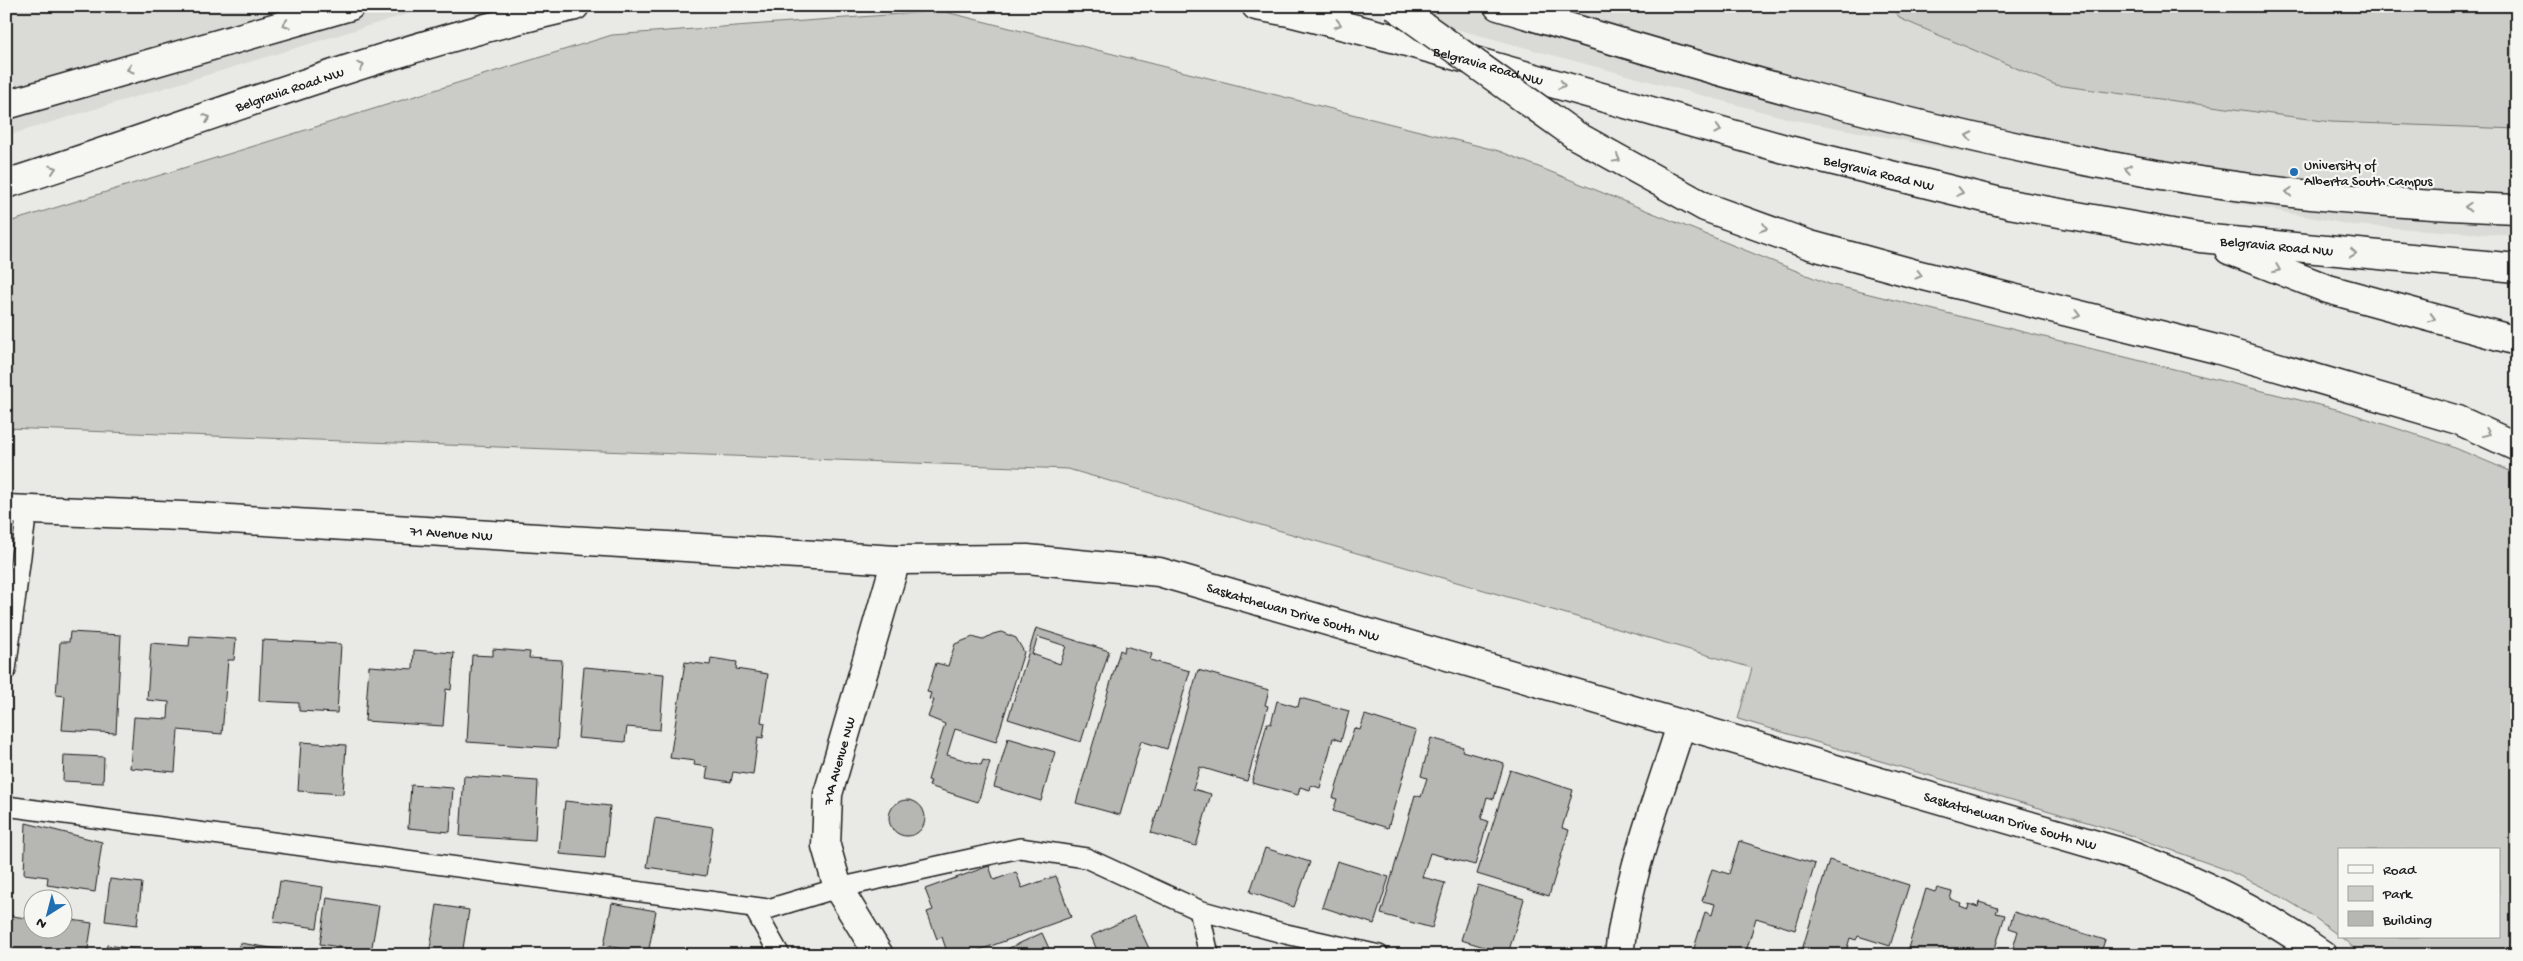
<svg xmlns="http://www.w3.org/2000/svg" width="2523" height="961" font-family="'Gochi Hand',sans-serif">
<rect width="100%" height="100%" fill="#e9e9e5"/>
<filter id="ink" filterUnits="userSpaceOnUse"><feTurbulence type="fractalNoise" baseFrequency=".02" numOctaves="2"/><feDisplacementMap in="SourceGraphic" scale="10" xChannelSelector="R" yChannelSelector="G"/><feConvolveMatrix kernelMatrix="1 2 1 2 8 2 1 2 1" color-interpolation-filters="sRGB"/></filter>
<g filter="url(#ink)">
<path fill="#dadad6" d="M6 6H440L404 15 6 136Z
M1371 6H2517V236L2352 225 1790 119Z"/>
<path fill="#cbcbc7" stroke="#747472" d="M1890 6H2517V129L2331 122 2056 85 1901 19Z
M942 11 1499 151 1829 284 2340 410 2448 445 2517 474V955H2362L2341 937H2499V850H2339V936L2310 914 2275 893 2227 870 2124 833 1738 719 1752 668 1068 469 6 428V223L612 35Z"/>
<path fill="#b6b6b3" stroke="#1c1c1c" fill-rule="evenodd" d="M1036 628 1109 651 1081 742 1008 719ZM1038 637 1066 646 1060 664 1032 654Z
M70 632 121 635 116 733 62 730 65 696 56 695 60 642H69Z
M1001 632 1016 638 1024 652 996 742 955 729 947 755 981 765 983 760 990 762 978 802 929 786 931 781 928 780 945 724 928 717 934 700 929 699 931 693 927 692 936 663 948 666 955 644 973 637 982 640 993 634Z
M190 636 236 639 234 660H228L222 734 178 730 175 772 130 768 134 717 168 719 169 702 147 700 151 643 189 646Z
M262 640 341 644 337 713 299 711V703L259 701Z
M1125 646 1152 654 1150 660 1190 671 1167 749 1141 741 1120 815 1076 803 1120 650 1124 652Z
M493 649 530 652 529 658 562 660 557 748 467 742 472 655 493 656Z
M414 650 454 653 451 690 446 689 443 726 365 721 369 666 413 669Z
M711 658 737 662 736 669 768 674 761 722 765 723 763 738 758 737 753 775 733 772 731 782 706 778 708 767 694 765 695 761 670 758 685 662 710 665Z
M584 667 664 674 660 730 627 727 625 742 578 738Z
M1198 670 1269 690 1265 705 1268 706 1247 781 1200 767 1193 789 1211 794 1196 846 1151 833Z
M1300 698 1349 711 1341 741 1333 738 1320 788 1311 785 1310 790 1300 787 1298 795 1252 783 1267 723 1271 724 1277 701 1298 707Z
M1365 715 1416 731 1388 828 1333 811 1337 799 1333 798 1354 728 1360 730Z
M1008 738 1055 752 1041 801 994 787Z
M1431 738 1463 747 1462 751 1504 763 1494 799 1487 797 1481 819 1488 821 1475 865 1430 853 1422 877 1445 883 1432 928 1381 914 1415 795 1421 797 1427 778 1421 776Z
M301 742 346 745 343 794 298 791Z
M64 755 104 757 103 783 63 781Z
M1510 770 1573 790 1562 828 1569 830 1549 896 1477 874Z
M464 776 538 781 535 841 460 836Z
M411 785 453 788 450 832 408 828Z
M889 818a18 18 0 1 1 36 0a18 18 0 1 1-36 0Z
M565 801 610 806 605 858 560 854Z
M655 818 713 827 706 876 647 867Z
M26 823 102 842 95 892 47 885 48 877 24 874Z
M1739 841 1815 864 1795 930 1756 918 1745 955H1692L1705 912 1712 915 1715 904 1702 901 1712 869 1729 874Z
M1265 848 1310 862 1294 907 1250 892Z
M1829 860 1909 885 1890 946 1858 936 1856 940 1850 938 1845 955H1817L1802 950Z
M1337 861 1389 877 1374 924 1322 907Z
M989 866 994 880 1016 872 1022 888 1056 876 1071 917 966 955H948L942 937 937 939 927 912 933 910 925 889Z
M110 879 142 883 137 925 105 921Z
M280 881 323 887 317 928 274 922Z
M1478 885 1524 899 1508 954 1461 940Z
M1937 888 1952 892 1950 899 1961 903 1960 906 1968 909 1969 904 1978 907 1979 902 1998 908 1996 913 2005 915 1993 955H1906L1926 889 1935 892Z
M327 898 379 906 371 952 320 944Z
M612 903 656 911 648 954 604 945Z
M437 905 469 910 462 955H429Z
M2014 912 2105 940 2100 955H2011L2018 931 2009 928Z
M6 915 32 919V928H62L65 919 92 923 87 955H6Z
M1134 916 1152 955H1099L1091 936Z
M1042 933 1052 955H994Z
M240 943 296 952V955H238Z
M107 945 178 955H105Z
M2138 948 2151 955H2135Z"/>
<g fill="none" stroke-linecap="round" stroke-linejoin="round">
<g stroke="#1c1c1c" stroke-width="22">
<path id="service" d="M6 670 27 510
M6 806 768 909 838 888 1020 848 1086 858 1199 910 1286 934 1379 955
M753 907 780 955
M1199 910 1209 955"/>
</g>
<g stroke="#1c1c1c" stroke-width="31">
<g id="minor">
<path id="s1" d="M6 509 182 516 896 560 1027 559 1159 572 2120 852C2193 877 2260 910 2323 955"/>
<path id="s2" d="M879 955 838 888 826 846 828 794 896 560"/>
<path d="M1619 955C1627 876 1658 800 1681 725"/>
</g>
</g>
<g stroke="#1c1c1c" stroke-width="31">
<g id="secondary">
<path id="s3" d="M1256 6 1289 12 1400 40 1785 149 2009 204 2200 238 2517 268"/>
<path d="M1498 6C1698 66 1899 126 2106 165 2240 191 2379 204 2517 209"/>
<path d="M6 105 350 6"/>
<path d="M1575 135 1705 207 1810 245 1912 273 2216 349 2458 420 2517 447"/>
<path id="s4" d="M6 184C195 124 381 49 575 6"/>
<path d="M2229 250 2328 289 2517 341"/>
</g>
</g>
<use href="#service" stroke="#f6f6f2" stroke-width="19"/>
<use href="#minor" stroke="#f6f6f2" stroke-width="28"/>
<use href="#secondary" stroke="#f6f6f2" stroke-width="28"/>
<g stroke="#1c1c1c" stroke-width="31" stroke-linecap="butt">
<path id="secondary-bridge" d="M1395 6 1575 135"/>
</g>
<use href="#secondary-bridge" stroke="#f6f6f2" stroke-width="28"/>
</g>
<defs><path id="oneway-chevron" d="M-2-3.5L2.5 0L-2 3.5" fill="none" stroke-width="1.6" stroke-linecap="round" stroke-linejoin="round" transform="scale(1.25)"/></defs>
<g stroke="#949492">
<use href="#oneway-chevron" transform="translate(286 24) rotate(164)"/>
<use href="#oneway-chevron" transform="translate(1338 24) rotate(14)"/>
<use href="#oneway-chevron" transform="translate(361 66) rotate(-19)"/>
<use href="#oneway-chevron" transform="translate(130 69) rotate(164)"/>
<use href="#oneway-chevron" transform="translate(1562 85) rotate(16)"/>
<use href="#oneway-chevron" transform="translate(207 118) rotate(-19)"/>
<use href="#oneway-chevron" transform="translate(1718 130) rotate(16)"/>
<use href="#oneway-chevron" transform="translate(1969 136) rotate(-168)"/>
<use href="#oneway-chevron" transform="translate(1617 159) rotate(29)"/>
<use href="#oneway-chevron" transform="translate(53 169) rotate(-18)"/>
<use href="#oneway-chevron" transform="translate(2128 169) rotate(-171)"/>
<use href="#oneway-chevron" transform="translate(1960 192) rotate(14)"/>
<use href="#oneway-chevron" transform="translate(2289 192) rotate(-175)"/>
<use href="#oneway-chevron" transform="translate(2468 207) rotate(-178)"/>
<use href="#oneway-chevron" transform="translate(1764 228) rotate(20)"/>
<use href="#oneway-chevron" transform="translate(2353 253) rotate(6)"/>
<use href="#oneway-chevron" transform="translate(2277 269) rotate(22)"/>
<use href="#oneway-chevron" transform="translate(1919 275) rotate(14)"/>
<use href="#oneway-chevron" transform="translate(2077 314) rotate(14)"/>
<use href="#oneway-chevron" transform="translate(2432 318) rotate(15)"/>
<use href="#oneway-chevron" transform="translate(2487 433) rotate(24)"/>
</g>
</g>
<circle fill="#1f6fb2" stroke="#f6f6f2" stroke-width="2" cx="2294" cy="172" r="5"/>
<g text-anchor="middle" stroke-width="4.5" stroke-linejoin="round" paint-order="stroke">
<g font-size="14" fill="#1c1c1c" stroke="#f6f6f2">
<text dy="5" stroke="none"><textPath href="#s3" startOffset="240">Belgravia Road NW</textPath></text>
<text dy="5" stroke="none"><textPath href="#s4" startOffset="299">Belgravia Road NW</textPath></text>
<text dy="5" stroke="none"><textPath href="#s3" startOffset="645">Belgravia Road NW</textPath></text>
<text dy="5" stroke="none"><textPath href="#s3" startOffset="1050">Belgravia Road NW</textPath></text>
<text dy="5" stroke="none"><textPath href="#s1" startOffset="446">71 Avenue NW</textPath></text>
<text dy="5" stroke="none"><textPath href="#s1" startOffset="1295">Saskatchewan Drive South NW</textPath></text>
<text dy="5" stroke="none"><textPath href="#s2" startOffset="209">71A Avenue NW</textPath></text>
<text dy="5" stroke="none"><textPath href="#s1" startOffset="2042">Saskatchewan Drive South NW</textPath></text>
</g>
<g font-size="14" fill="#1c1c1c" stroke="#f6f6f2" text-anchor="start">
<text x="2304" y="169">University of<tspan x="2304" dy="16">Alberta South Campus</tspan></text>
</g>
</g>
<rect width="2523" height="961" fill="none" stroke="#f6f6f2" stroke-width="25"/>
<rect x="12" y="12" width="2498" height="936" fill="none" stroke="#1c1c1c" stroke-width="2" filter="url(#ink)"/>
<rect x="2338" y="848" width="162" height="90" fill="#f6f6f2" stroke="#9f9f9c"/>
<rect x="2348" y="865" width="25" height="8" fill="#f6f6f2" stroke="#9f9f9c"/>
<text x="2383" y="874" font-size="15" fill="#1c1c1c">Road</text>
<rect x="2348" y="886" width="25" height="15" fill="#cbcbc7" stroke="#9f9f9c"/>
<text x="2383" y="898" font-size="15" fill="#1c1c1c">Park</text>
<rect x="2348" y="911" width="25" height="15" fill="#b6b6b3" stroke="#9f9f9c"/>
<text x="2383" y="924" font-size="15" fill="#1c1c1c">Building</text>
<g transform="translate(48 914) rotate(216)"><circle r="24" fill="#f6f6f2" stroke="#9f9f9c"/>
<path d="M0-4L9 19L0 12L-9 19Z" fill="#1f6fb2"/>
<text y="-8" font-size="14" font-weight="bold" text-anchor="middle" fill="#1c1c1c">N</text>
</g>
</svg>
